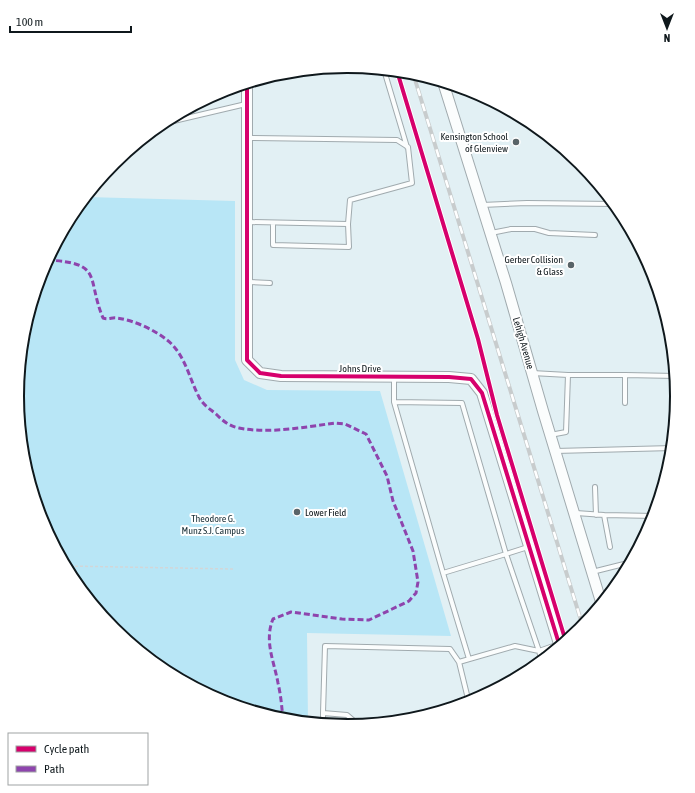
<svg xmlns="http://www.w3.org/2000/svg" width="695" height="793" font-family="'Asap Condensed',sans-serif">
<rect width="100%" height="100%" fill="#e2f0f4"/>
<path fill="#b8e6f6" d="M86 197 235 201V360L244 380 267 390 380 391 451 636 307 633 308 723C180 710 70 616 33 493 30 483 25 471 23 460 16 420 15 372 23 332 25 322 30 312 33 302 44 264 61 227 86 197Z"/>
<g fill="none" stroke-linecap="round" stroke-linejoin="round">
<g stroke="#a0aaae" stroke-width="6">
<path id="service" d="M384 70 407 147
M161 124 246 104
M482 205 527 203 615 204
M248 222 348 224 350 200 412 183 408 147 397 140 248 138
M273 223V245L349 247 348 224
M491 233 511 229H535L549 233 595 235
M248 282 270 283
M532 373 568 375 566 432 550 435
M568 375H625V403
M625 375 676 376
M394 377V402L462 403 506 554 528 547
M394 402 443 573
M555 451 673 448
M595 487 596 515
M576 513 604 515 610 547
M604 515 655 516
M592 572 624 564 631 565
M469 659 443 573 506 554 539 651
M459 662 515 646 539 651
M542 662 539 651 559 644
M323 713V725
M360 726 347 715 323 713 325 646 450 649 459 662 469 703"/>
</g>
<g stroke="#a0aaae" stroke-width="12">
<path id="tertiary" d="M443 82 506 283 543 411 602 605
M247 83V360L260 373 281 376 449 377 471 379 482 393 560 647"/>
</g>
<path stroke="#d2d6d8" stroke-width="1.5" stroke-dasharray="3 2" stroke-linecap="butt" d="M65 566 233 569"/>
<use href="#service" stroke="#fbfdfd" stroke-width="4"/>
<use href="#tertiary" stroke="#fbfdfd" stroke-width="10"/>
<g stroke="#c8cccd" stroke-width="4">
<path id="rail" d="M413 73 583 627"/>
</g>
<use href="#rail" stroke="#fff" stroke-width="2.5" stroke-dasharray="8" stroke-linecap="butt"/>
<path stroke="#8e44ad" stroke-width="3" stroke-dasharray="6 3" stroke-linecap="butt" d="M47 260C104 263 86 277 103 318 109 320 112 317 117 318 133 320 155 330 167 340 185 354 189 378 199 397 203 405 210 409 216 414 223 421 229 426 239 428 270 434 305 427 335 423L345 424 366 434 387 476 393 501 413 551 418 582 416 593 409 601 369 620 342 619 291 612 273 619C264 641 274 661 278 683 281 696 282 708 283 721"/>
<g stroke="#fff" stroke-width="6">
<path id="cycleway" d="M397 71 478 339 497 415 566 642
M247 83V360L260 373 281 376 449 377 471 379 482 393 560 647"/>
</g>
<use href="#cycleway" stroke="#d6006c" stroke-width="4"/>
</g>
<g fill="#596468" stroke="#fff" stroke-width="1.5">
<circle cx="516" cy="142" r="4"/>
<circle cx="571" cy="265" r="4"/>
<circle cx="297" cy="512" r="4"/>
</g>
<g text-anchor="middle" stroke-width="4" stroke-linejoin="round" paint-order="stroke">
<g font-size="10" fill="#0f181c" stroke="#fff" text-anchor="end">
<text x="508" y="140">Kensington School<tspan x="508" dy="12">of Glenview</tspan></text>
<text x="563" y="263">Gerber Collision<tspan x="563" dy="12">&amp; Glass</tspan></text>
<text x="305" y="516" text-anchor="start">Lower Field</text>
</g>
<g font-size="10" fill="#0f181c" stroke="#fff">
<text transform="translate(524 343) rotate(74)" y="4">Lehigh Avenue</text>
<text x="360" y="372">Johns Drive</text>
</g>
<g font-size="10" fill="#1a3038" stroke="#fff">
<text x="213" y="522">Theodore G.<tspan x="213" dy="12">Munz S.J. Campus</tspan></text>
</g>
</g>
<path d="M0 0H695V793H0ZM24 396a323 323 0 1 1 646 0a323 323 0 1 1-646 0Z" fill="#fff" fill-rule="evenodd"/>
<path fill="none" stroke="#0f181c" stroke-width="2" d="M24 396a323 323 0 1 1 646 0a323 323 0 1 1-646 0Z"/>
<rect x="8" y="733" width="140" height="52" fill="#ffffff" stroke="#9fa3a4"/>
<rect x="16" y="746" width="20" height="6" fill="#d6006c" stroke="#9fa3a4"/>
<text x="44" y="753" font-size="12" fill="#0f181c">Cycle path</text>
<rect x="16" y="766" width="20" height="6" fill="#8e44ad" stroke="#9fa3a4"/>
<text x="44" y="773" font-size="12" fill="#0f181c">Path</text>
<g transform="translate(667 28) rotate(180)" stroke="#ffffff" stroke-width="3" paint-order="stroke">
<path d="M0-3L7 15L0 10L-7 15Z" fill="#0f181c"/>
<text y="-6" font-size="11" font-weight="bold" text-anchor="middle" fill="#0f181c">N</text>
</g>
<path d="M10 26v6h121v-6" fill="none" stroke="#0f181c" stroke-width="2"/>
<text x="16" y="26" font-size="12" fill="#0f181c" stroke="#ffffff" stroke-width="3" paint-order="stroke">100 m</text>
</svg>
